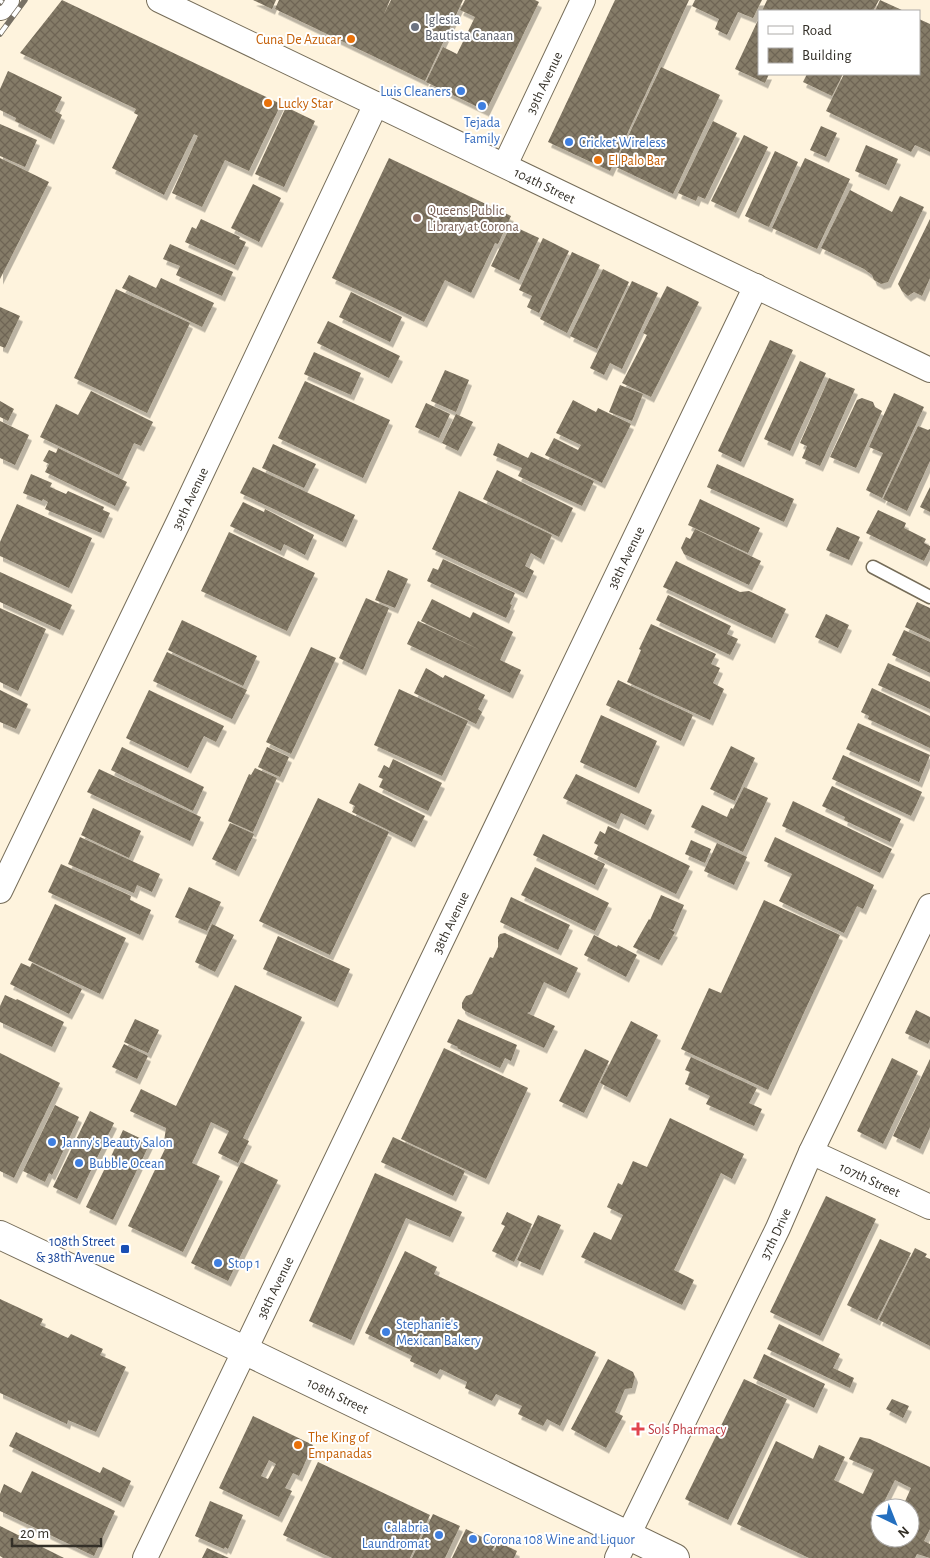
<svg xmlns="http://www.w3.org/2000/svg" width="930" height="1558" font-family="'Alegreya Sans',sans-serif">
<defs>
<pattern id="building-cross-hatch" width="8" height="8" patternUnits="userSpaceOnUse" patternTransform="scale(1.25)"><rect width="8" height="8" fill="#857b67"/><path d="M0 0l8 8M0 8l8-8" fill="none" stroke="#6e6555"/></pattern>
<filter id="shadow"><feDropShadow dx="3" dy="5.5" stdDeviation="0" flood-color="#0004"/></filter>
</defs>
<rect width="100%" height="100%" fill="#fef3dd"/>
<path fill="url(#building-cross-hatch)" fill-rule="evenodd" filter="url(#shadow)" d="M62 0 281 104 249 171 225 160 202 207 172 193 202 127 198 136 194 134 164 195 112 168 138 115 134 113 136 109 20 53Z
M253 0H276L272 9Z
M279 0H390L384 14 391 0H463L425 81 275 9Z
M465 0H535L539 2 486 111 426 82 443 47 457 54 475 17 460 10Z
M615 0H689L610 171 548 142Z
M695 0H762L753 18 738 12 727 35 715 29 719 19 692 6Z
M767 0H879L873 11H762Z
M880 0 904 11H875Z
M759 18V74H769L765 83 735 69Z
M919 19 930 24V152L915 145 911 152 826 111 844 74H919Z
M661 67 720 95 673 194 614 166Z
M8 71 62 97 55 111 62 115 51 139 15 121 16 118 0 110V89Z
M807 74H843L832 96 803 82Z
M286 107 315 121 284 187 255 174Z
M713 121 737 133 705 199 698 196 696 201 678 193Z
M0 124 37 140 25 167 0 156Z
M821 126 837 133 826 157 810 150Z
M744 135 768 147 736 213 711 201Z
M866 145 898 159 886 185 855 171Z
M775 151 798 162 769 227 745 216Z
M0 158 49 182 0 279Z
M389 158 511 216 498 244 495 243 471 293 445 280 424 322 332 278Z
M805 158 850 179 817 249 772 228Z
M253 184 281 198 259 242 231 228Z
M850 190 892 212 900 196 924 207 888 282 881 284 874 280 872 275 864 269 821 248Z
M201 219 240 237 239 239 246 242 235 265 185 242 192 227 196 229Z
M930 219V278L922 296 914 292 908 296 902 291 898 284Z
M511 225 539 238 519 280 491 266Z
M543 238 569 251 539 313 527 307 532 296 519 290Z
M170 244 233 272 222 296 176 275 180 266 163 259Z
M572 252 600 265 567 333 540 319Z
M603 269 629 282 597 349 570 336Z
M129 275 156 288 161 278 214 303 202 327 122 288Z
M632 281 658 293 622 369 610 363 604 375 590 368Z
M667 286 699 302 651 397 622 383 647 335 643 333Z
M116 289 190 323 147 413 74 378Z
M351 292 402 317 390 342 339 317Z
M0 307 20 316 5 348 0 346Z
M328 321 400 356 389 378 317 343Z
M770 340 793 350 741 462 718 451Z
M314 352 361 373 351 395 304 374Z
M800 361 826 373 790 451 764 439Z
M445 370 469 380 456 412 431 401Z
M829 378 855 389 820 466 802 458 807 446 800 443Z
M305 381 390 420 363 478 278 438Z
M620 385 643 394 632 421 609 412Z
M91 391 153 422 141 446 134 443 119 475 40 437 56 404 78 415Z
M894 393 924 407 882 498 866 490 883 453 869 447Z
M862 398 873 402 875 407 882 411 856 468 830 457 857 400Z
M573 400 596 412 598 408 631 424 602 483 545 455 554 438 578 450 581 445 556 433Z
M0 401 14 409 8 421 0 417Z
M426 403 450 414 439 438 415 427Z
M456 414 473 422 458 451 442 443Z
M0 421 29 435 15 465 0 458Z
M918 426 928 430 930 429V461L907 511 883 499Z
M498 443 528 458 531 452 594 481 582 506 518 476 522 468 493 455Z
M273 444 316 464 304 488 262 468Z
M58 448 127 482 115 506 45 472 49 464 43 461 49 450 56 453Z
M717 464 794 499 784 522 707 487Z
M253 467 355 515 343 542 240 493Z
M497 470 573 508 559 537 483 499Z
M31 474 52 483 50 487 66 494 68 491 104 507 103 510 110 513 101 533 45 509 48 502 43 499 42 501 23 493Z
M930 487V512L920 507Z
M459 491 552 535 541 559 531 553 525 566 534 571 524 593 432 549Z
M700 499 760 528 748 553 688 525Z
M243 502 264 512 265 509 314 535 305 555 284 544 281 551 230 526Z
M17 504 92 538 69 588 0 556V542Z
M878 510 906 523 904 528 926 539 924 543 930 546V549L924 561 866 533Z
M837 527 860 537 849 560 826 550Z
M695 529 761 561 749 585 684 554 681 548 686 537 690 539Z
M229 532 315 573 287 631 201 591Z
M443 559 515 593 510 604 512 605 506 618 427 581 433 568 438 570Z
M676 561 740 592 749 591 786 609 772 638 663 587Z
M388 570 408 579 395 608 375 600Z
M0 572 72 605 60 630 0 602Z
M668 595 731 626 727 634 738 639 730 655 656 620Z
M366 598 389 608 363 670 339 658Z
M432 599 470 618 473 612 513 632 500 660 521 670 510 693 407 644 418 621 480 650 421 621Z
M917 602 930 608V639L905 627Z
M0 608 46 629 18 691 0 682Z
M826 614 849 625 838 648 815 637Z
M182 620 257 656 243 686 168 650Z
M651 624 716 654 711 664 720 668 713 683 724 689 710 720 627 682 641 650 639 649Z
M904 630 930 642V673L892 655Z
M311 647 336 658 291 754 266 742Z
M167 652 247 690 232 719 153 681Z
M888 663 930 682V709L878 685Z
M426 668 443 678 445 675 485 695 478 709 482 712 476 724 414 693Z
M618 680 693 715 681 741 606 705Z
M872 688 930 716V748L868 719 869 716 861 712Z
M399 689 468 721 442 776 374 745Z
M0 690 28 704 16 729 0 722Z
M149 690 224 726 216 742 204 736 188 768 126 738Z
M601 715 657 741 636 788 580 762Z
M858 723 930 755 919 782 846 749Z
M731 746 755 758 735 801 710 789Z
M122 747 204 787 193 811 111 770Z
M267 747 289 757 280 777 258 767Z
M843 755 922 792 911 816 832 779Z
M393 759 442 783 428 811 379 787 383 779 378 777 384 765 389 768Z
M255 768 277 778 253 832 228 821 249 774 251 775Z
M99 769 201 817 190 841 87 792Z
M576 774 652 810 645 825 621 813 616 824 563 798Z
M359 783 425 816 412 842 352 812 355 806 349 803Z
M832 786 901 819 890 842 844 820 845 817 822 806Z
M744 787 768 798 743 852 691 827 702 805 727 817 731 808 733 809Z
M318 798 389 832 330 955 259 921Z
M793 801 892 849 880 873 782 826Z
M93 808 141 831 129 858 81 835Z
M230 823 254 834 236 871 212 859Z
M608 826 690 866 676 894 594 854 598 845 594 843 600 831 605 834Z
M543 834 605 864 595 885 533 855Z
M80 837 160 874 152 892 137 885 134 893 68 864Z
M775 837 874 885 863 909 857 906 844 933 779 901 792 874 764 861Z
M691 840 711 849 705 863 685 854Z
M717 843 747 857 734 885 704 871Z
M61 864 131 896 130 900 151 910 140 935 48 892Z
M535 867 609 903 595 931 521 895Z
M189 887 221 902 207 931 175 917Z
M661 895 684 905 673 930 668 928 675 932 659 960 633 947 649 919 650 920Z
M511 897 570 925 558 950 500 922Z
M764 900 840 935 768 1090 681 1049 709 988 721 993Z
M55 904 126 938 100 994 28 960Z
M212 924 234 935 215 972 195 962Z
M505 933 578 968 566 993 544 982 530 1012 527 1013 555 1026 544 1048 465 1011 462 1008V1003L464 999 466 996 472 994 490 957 493 958 498 947V937L500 934Z
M594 935 617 947 618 945 637 955 626 977 584 955Z
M278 936 350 969 335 1002 263 969Z
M21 963 30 967 32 963 82 989 69 1014 10 984Z
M235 985 302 1017 243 1138 249 1141 238 1163 218 1153 229 1131 211 1122 192 1163 220 1176 183 1252 128 1226 165 1149 163 1148 166 1128 130 1111 141 1089 176 1106Z
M5 995 16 1000 17 999 64 1022 52 1047 0 1022V1006Z
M916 1010 930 1017V1039L928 1044 905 1033Z
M135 1019 159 1030 148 1053 124 1042Z
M458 1019 517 1045 511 1061 505 1058 500 1068 457 1048 458 1047 447 1042Z
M631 1021 658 1035 627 1097 600 1083Z
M124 1044 148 1056 137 1079 112 1067Z
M444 1048 528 1088 486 1179 401 1139Z
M585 1049 609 1061 584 1113 559 1101Z
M0 1053 60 1083 14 1178 0 1171Z
M691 1057 757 1088 749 1103 762 1109 754 1126 706 1104 710 1096 685 1084 690 1072 685 1070Z
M892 1058 918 1071 883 1144 857 1131Z
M930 1059V1127L920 1149 893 1136Z
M55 1105 79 1117 52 1175 49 1173 45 1182 23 1171Z
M90 1111 114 1123 77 1199 53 1187Z
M670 1118 744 1154 732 1179 721 1173 674 1270 694 1280 682 1305 581 1257 594 1232 611 1240 623 1215 607 1207 618 1183 622 1185 633 1161 647 1167Z
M123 1130 150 1143 113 1220 86 1207 106 1166 111 1169 114 1163 109 1161Z
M393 1137 465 1171 453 1196 381 1162Z
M241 1162 278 1180 228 1281 191 1263Z
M375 1173 462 1212 450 1237 406 1218 351 1340 309 1321Z
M826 1196 876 1219 820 1336 770 1312Z
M507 1212 532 1224 514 1262 492 1251 505 1226 501 1224Z
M538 1215 561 1225 540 1270 517 1260Z
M880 1239 911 1253 877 1320 847 1305Z
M915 1248 927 1254 925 1257 930 1259V1346L879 1320Z
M405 1251 437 1267 434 1274 596 1352 560 1426 547 1419 543 1426 518 1414 522 1406 496 1394 492 1401 465 1388 467 1382 440 1369 437 1374 423 1367 410 1361 412 1356 365 1333Z
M0 1299 43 1319 40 1325 68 1338 71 1334 103 1349 100 1355 126 1367 96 1432 68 1420 67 1424 0 1393Z
M779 1324 840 1354 833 1368 854 1378 850 1388 767 1349Z
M764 1354 825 1384 814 1408 753 1378Z
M608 1359 633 1372 635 1377 632 1388 625 1389 615 1412 623 1416 606 1448 571 1429Z
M744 1379 787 1399 728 1520 685 1499Z
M892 1399 909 1406 903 1418 886 1409Z
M253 1416 313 1445 299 1476 293 1473 285 1488 292 1491 279 1517 219 1488ZM269 1460 276 1464 268 1479 261 1476Z
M16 1432 100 1473 103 1467 131 1481 121 1502 9 1446Z
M860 1437 870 1439 930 1467V1529L924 1541 930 1544V1558L917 1554 915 1558H809L737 1524 776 1441 813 1459 819 1445 845 1457 834 1480 863 1494 874 1470 849 1459ZM895 1480 911 1488 902 1508H910V1538H880V1508H892L883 1504Z
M318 1462 430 1515 410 1558H332L283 1535Z
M32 1471 115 1511 94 1556 0 1511V1494L4 1484 21 1493Z
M210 1501 243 1515 228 1549 225 1547 224 1549 195 1536Z
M433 1514 460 1526 445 1558H412Z
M0 1526 64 1558H3L0 1556Z
M466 1529 496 1544 492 1550 494 1551 498 1542 517 1551 514 1558H452Z
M207 1548 229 1558H202Z"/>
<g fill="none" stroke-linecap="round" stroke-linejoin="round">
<g stroke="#756c58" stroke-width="15">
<path id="service" d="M873 567 930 597"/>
</g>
<g stroke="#756c58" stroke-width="26">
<g id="minor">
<path id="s1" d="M159 0 930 370"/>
<path id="s2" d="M505 165 583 0"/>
<path id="s3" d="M0 891 178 523 376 104"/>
<path id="s4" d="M811 1152 930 1207"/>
<path id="s5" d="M145 1558 756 286"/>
<path id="s6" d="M617 1558 778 1228 811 1152 930 906"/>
</g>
</g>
<g stroke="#756c58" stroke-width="30">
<g id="secondary">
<path d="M0 6 5 0"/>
<path id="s7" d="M0 1235 246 1351 675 1558"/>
</g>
</g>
<use href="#service" stroke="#fff" stroke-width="12"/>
<use href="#minor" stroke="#fff" stroke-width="24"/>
<use href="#secondary" stroke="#fff" stroke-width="28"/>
<g stroke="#777064" stroke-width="5.5">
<path id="rail" d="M0 3 2 0
M0 34 25 0"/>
</g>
<use href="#rail" stroke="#fff" stroke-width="4" stroke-dasharray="11" stroke-linecap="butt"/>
</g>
<circle fill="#6b7280" stroke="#fff" stroke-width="2" cx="415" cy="27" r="5"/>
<g fill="#e8710a" stroke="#fff" stroke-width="2">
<circle cx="351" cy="39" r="5"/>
<circle cx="268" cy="103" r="5"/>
<circle cx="598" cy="160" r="5"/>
<circle cx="298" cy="1445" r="5"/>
</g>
<g fill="#3f7fe0" stroke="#fff" stroke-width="2">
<circle cx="461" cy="91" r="5"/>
<circle cx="482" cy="106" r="5"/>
<circle cx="569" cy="142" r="5"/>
<circle cx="52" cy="1142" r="5"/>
<circle cx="79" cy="1163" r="5"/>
<circle cx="218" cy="1263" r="5"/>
<circle cx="386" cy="1332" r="5"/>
<circle cx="439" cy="1535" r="5"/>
<circle cx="473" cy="1539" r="5"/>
</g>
<circle fill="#8d6e63" stroke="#fff" stroke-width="2" cx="417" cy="218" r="5"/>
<rect fill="#1a4fb4" stroke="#fff" stroke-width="2" x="120" y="1244" width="10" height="10" rx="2.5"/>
<path fill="#e0444e" stroke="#fff" stroke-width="2" d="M635.5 1421.5h5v5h5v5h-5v5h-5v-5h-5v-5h5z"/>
<g text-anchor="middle" stroke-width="4" stroke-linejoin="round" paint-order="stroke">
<g font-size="14" fill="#5b616d" stroke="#fff" text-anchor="start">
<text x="425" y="24">Iglesia<tspan x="425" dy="16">Bautista Canaan</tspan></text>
</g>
<g font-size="14" fill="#c56008" stroke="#fff" text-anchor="start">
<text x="341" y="44" text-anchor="end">Cuna De Azucar</text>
<text x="278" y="108">Lucky Star</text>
<text x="608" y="165">El Palo Bar</text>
<text x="308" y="1442">The King of<tspan x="308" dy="16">Empanadas</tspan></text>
</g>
<g font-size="14" fill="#343028" stroke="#fff">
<text dy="5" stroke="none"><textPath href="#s2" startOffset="91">39th Avenue</textPath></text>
<text dy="5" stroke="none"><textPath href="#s1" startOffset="428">104th Street</textPath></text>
<text dy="5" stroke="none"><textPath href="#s3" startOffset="436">39th Avenue</textPath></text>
<text dy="5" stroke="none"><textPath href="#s5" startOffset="1110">38th Avenue</textPath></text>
<text dy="5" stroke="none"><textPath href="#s5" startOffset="705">38th Avenue</textPath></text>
<text dy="5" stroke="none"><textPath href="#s4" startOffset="65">107th Street</textPath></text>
<text dy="5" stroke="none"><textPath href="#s6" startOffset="361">37th Drive</textPath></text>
<text dy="5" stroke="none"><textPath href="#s5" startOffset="300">38th Avenue</textPath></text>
<text dy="5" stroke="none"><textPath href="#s7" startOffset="374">108th Street</textPath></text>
</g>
<g font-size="14" fill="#366cbe" stroke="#fff" text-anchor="start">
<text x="451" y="96" text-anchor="end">Luis Cleaners</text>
<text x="482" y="127" text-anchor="middle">Tejada<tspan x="482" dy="16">Family</tspan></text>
<text x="579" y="147">Cricket Wireless</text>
<text x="62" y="1147">Janny's Beauty Salon</text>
<text x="89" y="1168">Bubble Ocean</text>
<text x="228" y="1268">Stop 1</text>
<text x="396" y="1329">Stephanie's<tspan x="396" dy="16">Mexican Bakery</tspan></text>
<text x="429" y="1532" text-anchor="end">Calabria<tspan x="429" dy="16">Laundromat</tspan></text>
<text x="483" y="1544">Corona 108 Wine and Liquor</text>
</g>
<g font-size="14" fill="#785e54" stroke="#fff" text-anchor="start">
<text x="427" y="215">Queens Public<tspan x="427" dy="16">Library at Corona</tspan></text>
</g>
<g font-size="14" fill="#164399" stroke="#fff" text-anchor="end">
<text x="115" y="1246">108th Street<tspan x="115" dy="16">&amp; 38th Avenue</tspan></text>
</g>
<g font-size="14" fill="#be3a42" stroke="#fff" text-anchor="start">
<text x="648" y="1434">Sols Pharmacy</text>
</g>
</g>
<rect x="758" y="10" width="162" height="65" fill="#ffffff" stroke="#aeaca9"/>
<rect x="768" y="26" width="25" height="8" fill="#ffffff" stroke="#aeaca9"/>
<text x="802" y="35" font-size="15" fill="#343028">Road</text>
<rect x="768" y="48" width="25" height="15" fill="url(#building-cross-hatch)" stroke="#aeaca9"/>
<text x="802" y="60" font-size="15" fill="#343028">Building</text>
<g transform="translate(895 1523) rotate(137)"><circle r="24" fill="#ffffff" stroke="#aeaca9"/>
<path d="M0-4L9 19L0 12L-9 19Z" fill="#246fbf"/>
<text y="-8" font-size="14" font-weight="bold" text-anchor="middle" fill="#343028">N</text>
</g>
<path d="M12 1538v8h89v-8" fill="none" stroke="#343028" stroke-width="2.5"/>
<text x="20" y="1538" font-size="15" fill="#343028" stroke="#ffffff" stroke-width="4" paint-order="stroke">20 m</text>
</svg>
